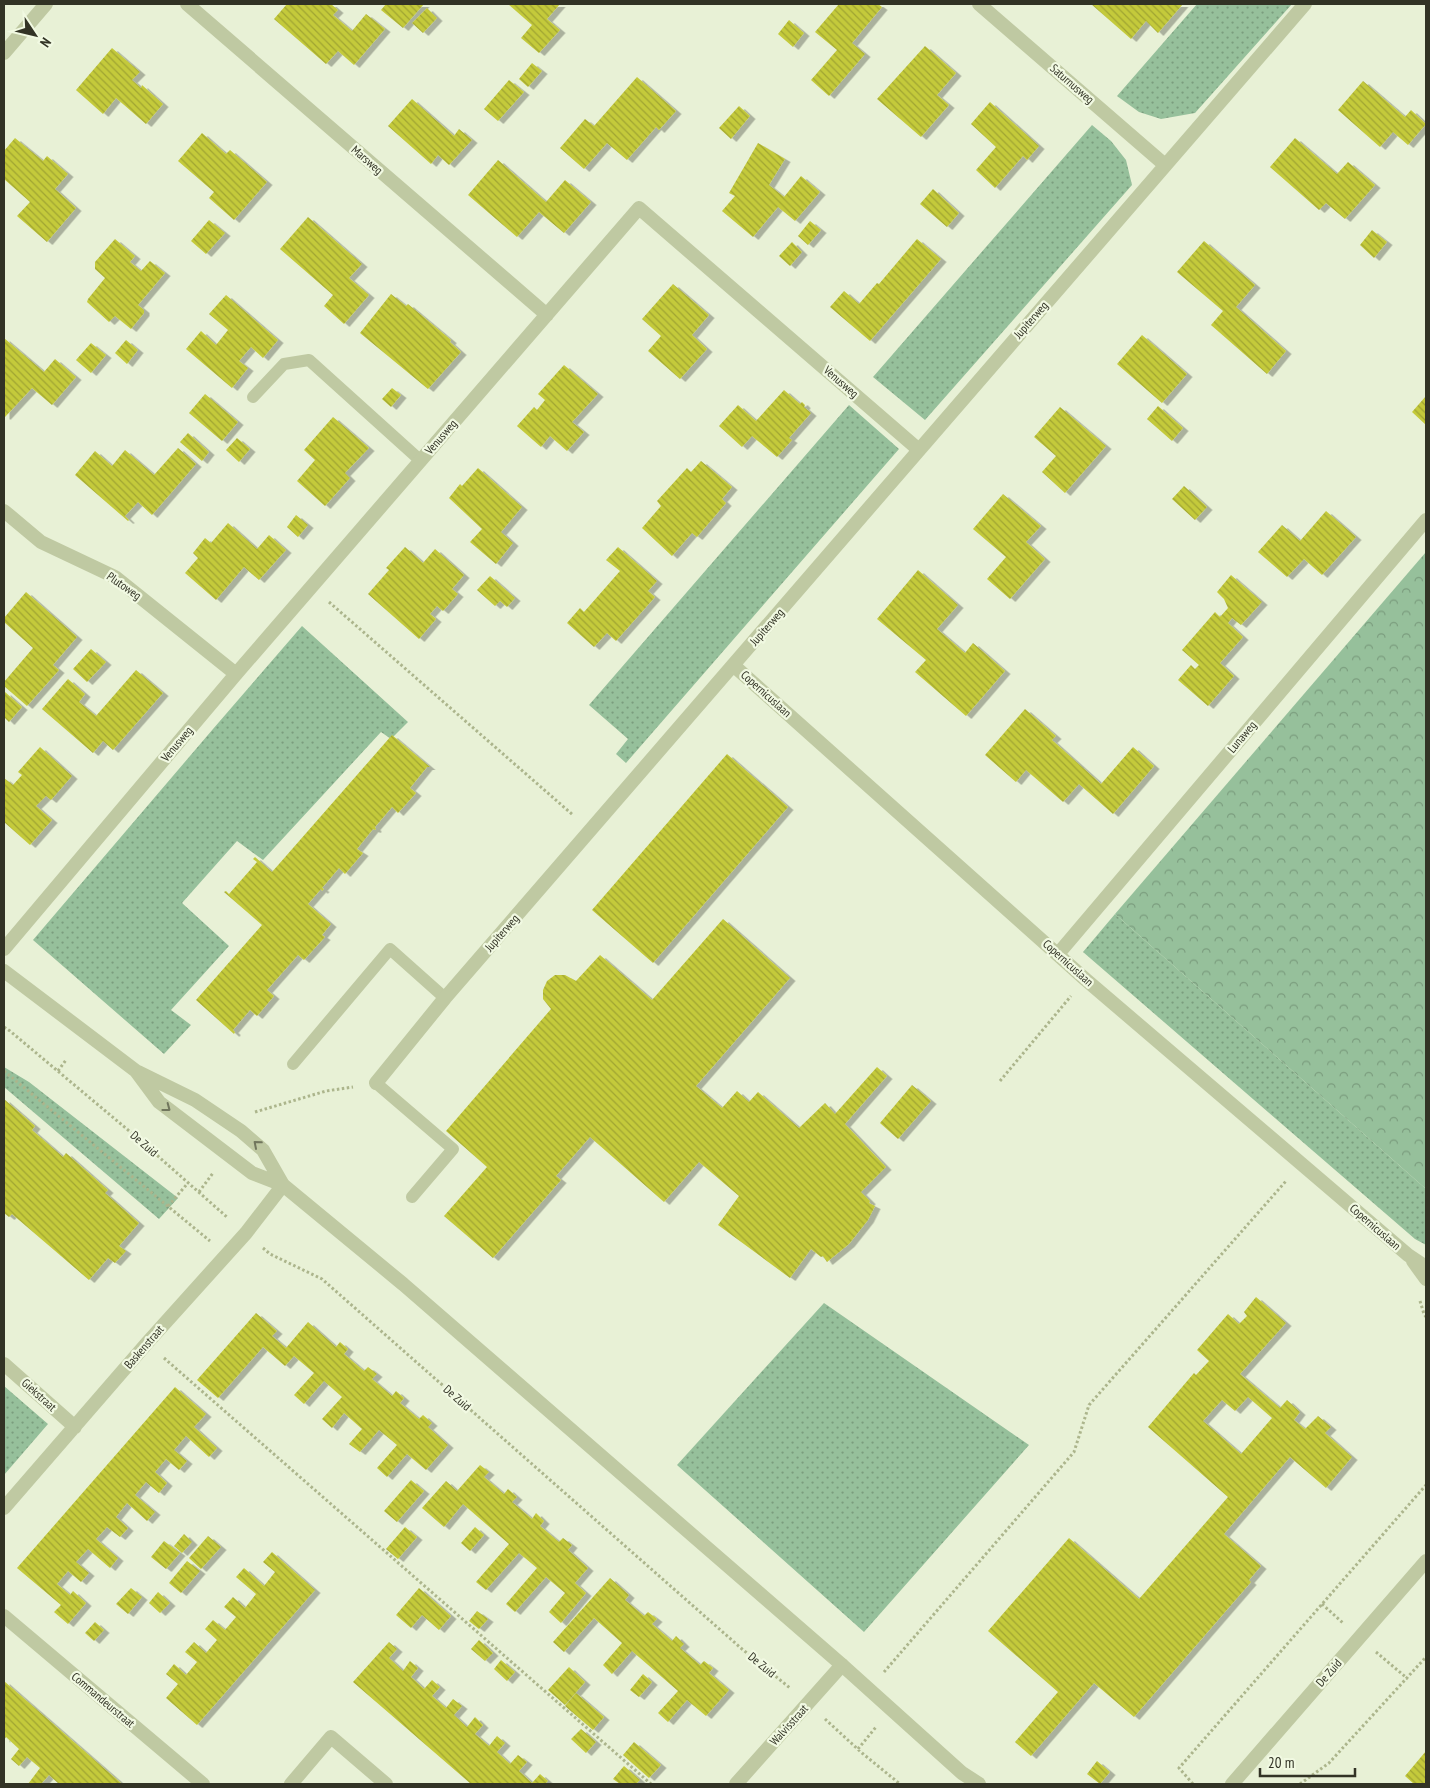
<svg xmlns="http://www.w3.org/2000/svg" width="1430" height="1788" font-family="'PT Sans Narrow',sans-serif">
<defs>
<pattern id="grass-dots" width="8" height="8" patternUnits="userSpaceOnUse" patternTransform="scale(1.25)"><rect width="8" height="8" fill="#96c09b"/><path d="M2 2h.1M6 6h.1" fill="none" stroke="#7b9d7e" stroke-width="1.8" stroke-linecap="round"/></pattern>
<pattern id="forest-crowns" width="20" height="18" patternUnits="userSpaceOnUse" patternTransform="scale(1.25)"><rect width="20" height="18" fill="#96c09b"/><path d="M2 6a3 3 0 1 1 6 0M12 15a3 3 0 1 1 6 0" fill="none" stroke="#7b9d7e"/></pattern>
<pattern id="building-back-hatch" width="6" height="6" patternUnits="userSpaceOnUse" patternTransform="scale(1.25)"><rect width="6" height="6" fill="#c4ca3b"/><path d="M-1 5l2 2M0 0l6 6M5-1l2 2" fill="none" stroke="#a0a531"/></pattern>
<filter id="shadow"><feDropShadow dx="5.5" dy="3" stdDeviation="0" flood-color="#0004"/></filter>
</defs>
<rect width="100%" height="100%" fill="#e8f1d6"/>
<path fill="url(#grass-dots)" d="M1197 4H1292L1195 113 1161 119 1139 112 1117 96Z
M1092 125 1111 141 1126 160 1132 185 925 420 873 377Z
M849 405 899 449 626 763 616 754 628 739 589 705Z
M302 626 408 722 391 739 381 732 263 860 237 841 182 903 229 946 171 1010 191 1025 164 1054 33 940 213 729Z
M1115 914 1426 1189V1245L1415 1239 1083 952Z
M4 1067 29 1082 178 1198 159 1219 4 1087Z
M824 1303 1029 1445 864 1632 677 1465Z
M4 1386 48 1424 4 1475Z"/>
<path fill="url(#forest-crowns)" d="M1426 552V1189L1115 914Z"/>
<path fill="url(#building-back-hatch)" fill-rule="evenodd" filter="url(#shadow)" d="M287 4H331L338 10 333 15 352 31 366 14 385 29 354 65 338 51 326 64 274 19Z
M386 4H424L403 28 381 10Z
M508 4H560L547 19 560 30 539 53 521 38 532 25Z
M839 4H878L882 7 852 43 865 54 829 96 811 80 837 50 815 32Z
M1091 4H1183L1158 33 1146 21 1131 39Z
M427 8 437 18 423 33 412 23Z
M789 20 804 33 793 47 778 34Z
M925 46 956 73 937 95 949 105 921 137 877 99Z
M112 48 140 72 132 80 141 88 142 85 163 104 146 124 116 98 103 114 76 90Z
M532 63 542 71 528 87 519 79Z
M637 77 676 111 659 130 656 127 627 160 607 143 584 169 560 148 585 119 594 126Z
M509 80 524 92 498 121 484 109Z
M1363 81 1405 117 1411 110 1426 124 1408 145 1393 132 1380 147 1338 110Z
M412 99 454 136 459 129 472 140 449 165 438 155 431 164 388 126Z
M990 102 1039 146 1027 160 1023 156 995 188 976 170 996 147 971 124Z
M739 106 750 116 731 139 719 128Z
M202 133 226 154 230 150 267 182 234 220 209 198 214 192 178 161Z
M15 138 43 161 47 156 68 174 55 189 76 208 47 242 17 216 30 202 4 179V151Z
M1295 138 1337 174 1348 162 1375 185 1345 219 1326 203 1319 210 1270 167Z
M758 143 785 159 769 185 784 197 801 176 820 192 795 221 778 207 753 237 722 211 735 196 729 193Z
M498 160 546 202 565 180 591 202 564 233 539 212 517 237 468 195Z
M933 189 959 213 947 227 920 204Z
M308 217 362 264 349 278 369 295 344 324 324 306 333 295 280 249Z
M209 220 225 233 206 254 191 241Z
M810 221 821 230 808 245 798 236Z
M1372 230 1387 242 1374 258 1360 245Z
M115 239 135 256 130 262 141 271 150 261 165 273 138 305 144 310V313L131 329 115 316 109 322 87 302 88 299 105 278 95 269V262Z
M917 239 941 259 870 341 830 307 844 291 859 304 877 283 879 284Z
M1204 241 1255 285 1236 307 1286 351 1267 374 1211 325 1223 311 1177 272Z
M792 242 802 252 790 266 779 256Z
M673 284 709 315 692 335 707 349 680 379 648 351 661 336 642 319Z
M391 294 406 306 408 304 451 340 450 342 461 352 428 389 360 333Z
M226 295 278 340 263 358 251 347 239 361 248 368 232 388 186 349 201 331 216 345 228 330 209 314Z
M1142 335 1187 374 1162 403 1117 364Z
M4 338 44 372 55 359 76 377 52 405 32 388 5 417 4 416Z
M126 340 138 350 127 364 115 353Z
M91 343 106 355 91 373 76 360Z
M564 365 598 394 572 422 584 432 567 451 550 436 541 447 517 426 534 407 537 410 545 400 538 394Z
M392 388 401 395 391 407 382 399Z
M784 390 800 404 802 402 805 405 804 407 811 413 789 438 792 440 777 457 752 436 742 447 719 426 738 405 756 421Z
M205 394 238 422 222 441 189 413Z
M1426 396V425L1412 412Z
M1158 406 1183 428 1172 441 1147 419Z
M1060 407 1106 446 1065 493 1042 472 1056 456 1034 437Z
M333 417 369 448 345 473 350 478 325 506 297 481 315 460 304 450Z
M188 433 209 452 202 461 180 442Z
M237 438 250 449 239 462 226 450Z
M178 448 196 464 152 515 138 502 125 516 129 520 128 521 75 475 95 451 112 466 125 450 154 475Z
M701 461 732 487 722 499 726 503 697 537 692 533 672 556 642 528 661 506 657 501 687 468 691 472Z
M478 468 522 507 501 532 513 543 496 564 470 542 482 529 449 498 460 484 462 486Z
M1184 486 1207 507 1195 520 1172 499Z
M1003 494 1041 526 1026 542 1045 559 1010 599 987 579 1006 557 973 529Z
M1326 511 1356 537 1322 575 1304 559 1287 577 1258 552 1282 525 1300 541Z
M296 515 308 525 298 537 287 527Z
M228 523 257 549 269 535 286 550 259 580 244 567 216 600 185 573 198 558 193 553 205 538 211 543Z
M405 547 423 563 435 549 464 575 452 589 458 594 443 611 437 606 430 614 436 619 419 639 368 594 389 570 386 568Z
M618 547 657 581 648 591 655 597 616 641 607 633 594 647 567 623 580 608 584 612 620 571 606 560Z
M918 570 958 605 937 629 965 653 973 643 1005 671 966 716 915 672 926 660 877 619Z
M1231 575 1262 602 1241 625 1232 618 1228 623 1243 637 1220 663 1234 676 1208 706 1178 680 1191 665 1195 669 1199 665 1182 650 1215 612 1220 617 1228 608 1224 599 1217 592Z
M490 576 515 598 507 607 500 601 495 606 477 590Z
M26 592 77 637 53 665 59 670 27 706 4 686V682L33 648 4 622V618Z
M91 649 106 662 87 682 73 669Z
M136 670 163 693 113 750 103 741 93 753 42 709 68 679 85 694 79 702 96 716Z
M5 692 22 707 9 722 4 717Z
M1025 709 1056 736 1052 740 1101 784 1133 747 1154 766 1113 814 1079 784 1063 802 1026 770 1016 782 985 755Z
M392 735 430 767H427L410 788 416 793 398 813 392 807 375 827 376 829 375 830 373 829 357 849 363 853 345 874 339 868 322 888 324 889 322 891 321 889 308 904 331 924 322 935 325 937 304 960 298 955 267 990 274 996 257 1016 250 1010 233 1030 235 1032 234 1034 196 1000 262 925 224 892 226 891 229 894 257 862 253 859 255 857 272 872Z
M40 747 72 776 51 800 46 796 36 806 52 820 30 845 4 822V778L13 785 22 775 18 772Z
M727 754 788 807 653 963 592 910Z
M723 919 790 978 696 1086 722 1108 737 1091 749 1102 758 1092 799 1128 825 1103 835 1114 877 1067 887 1076 845 1124 886 1167 861 1192 870 1201 869 1203 875 1206 868 1220 849 1244 827 1262 823 1256 821 1257 811 1249 790 1278 718 1225 739 1196 699 1162 664 1202 590 1137 556 1176 561 1180 493 1258 444 1216 487 1167 446 1131 551 1009 543 999V990L547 981 555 975H565L576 981 600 955 652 1000Z
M912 1085 931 1101 898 1139 880 1123Z
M4 1099 35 1126 32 1130 63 1157 66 1153 108 1190 105 1193 139 1223 119 1246 126 1251 115 1263 108 1258 89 1280 12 1214 9 1217 4 1213Z
M1256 1297 1286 1323 1240 1374 1280 1408 1287 1400 1300 1412 1294 1420 1305 1429 1318 1416 1331 1427 1325 1433 1352 1457 1326 1488 1290 1457 1224 1534 1261 1566 1249 1580 1251 1582 1134 1717 1094 1683 1031 1756 1015 1742 1058 1692 988 1631 1069 1538 1139 1599 1228 1497 1148 1427 1194 1373 1196 1375 1209 1361 1197 1350 1228 1314 1239 1324 1247 1316 1244 1312ZM1248 1397 1272 1418 1241 1454 1203 1421 1222 1400 1235 1411Z
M256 1313 277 1331 272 1336 286 1348 308 1322 336 1347 340 1342 348 1349 344 1354 364 1371 368 1367 377 1374 372 1379 392 1396 396 1391 404 1398 400 1403 419 1419 423 1415 432 1423 428 1427 448 1445 426 1470 407 1454 387 1477 377 1468 397 1445 379 1430 360 1452 349 1444 362 1429 344 1413 332 1428 322 1419 342 1397 324 1381 304 1404 294 1395 314 1373 294 1356 285 1366 263 1347 218 1398 197 1380Z
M175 1387 206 1414 194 1427 217 1448 209 1457 186 1436 174 1450 187 1461 179 1470 166 1459 155 1472 167 1483 159 1493 146 1482 135 1495 155 1512 147 1521 127 1503 116 1517 128 1528 120 1537 107 1527 96 1539 118 1558 110 1568 88 1549 76 1562 89 1573 81 1582 68 1571 57 1584 70 1595 73 1591 86 1603 68 1624 54 1612 61 1605 17 1568Z
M480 1465 489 1472 484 1477 504 1494 508 1489 517 1497 512 1502 532 1519 536 1513 544 1521 540 1526 559 1542 563 1538 572 1545 568 1550 588 1568 575 1583 586 1593 561 1623 549 1612 565 1593 546 1577 515 1612 506 1604 537 1568 519 1553 486 1590 476 1582 509 1544 463 1504 444 1527 422 1508 446 1481 457 1491Z
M411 1480 424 1491 397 1522 384 1511Z
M405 1527 417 1537 398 1559 386 1549Z
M475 1527 484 1535 470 1551 461 1543Z
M184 1534 192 1542 182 1553 174 1546Z
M208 1536 221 1547 201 1569 189 1558Z
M164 1541 180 1553 166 1569 151 1557Z
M272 1552 315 1590 197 1725 166 1698 178 1684 166 1674 174 1664 186 1675 197 1662 185 1652 194 1642 206 1653 217 1640 205 1629 213 1620 225 1630 236 1617 224 1607 233 1597 245 1608 256 1594 236 1577 244 1568 264 1586 275 1572 263 1562Z
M187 1561 200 1571 181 1593 169 1583Z
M610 1578 629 1595 625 1600 644 1616 648 1612 657 1619 652 1624 672 1641 676 1636 684 1644 680 1648 700 1665 704 1661 713 1668 709 1673 729 1690 706 1716 687 1700 668 1722 658 1713 678 1691 632 1651 612 1674 603 1665 622 1643 594 1618 564 1652 553 1642Z
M131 1588 142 1597 128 1614 116 1604Z
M419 1588 451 1616 439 1630 422 1615 411 1628 396 1615Z
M158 1592 170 1603 160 1613 149 1603Z
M477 1611 488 1619 479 1629 469 1621Z
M95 1622 104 1630 94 1641 85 1633Z
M479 1640 493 1653 485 1661 471 1649Z
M389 1642 397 1649 389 1658 403 1671 410 1661 418 1668 411 1677 424 1689 432 1680 440 1687 432 1696 446 1708 453 1699 462 1706 454 1715 467 1727 475 1717 483 1725 475 1734 489 1746 497 1736 505 1743 497 1752 510 1764 518 1755 527 1762 519 1771 532 1783 540 1774 548 1781 545 1784H471L375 1701 353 1682Z
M501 1660 515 1672 507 1681 494 1669Z
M569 1667 585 1682 565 1705 548 1690Z
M643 1674 652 1682 639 1697 630 1690Z
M4 1681 98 1763 122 1784H59L49 1775 41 1784H28L40 1768 27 1757 19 1766 11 1759 19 1749 6 1737 4 1740Z
M576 1693 604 1717 593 1730 565 1706Z
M581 1729 596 1742 586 1753 571 1739Z
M634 1742 661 1765 649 1778 623 1755Z
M1426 1751V1784H1414L1405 1776Z
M1097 1761 1110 1772 1100 1784 1087 1774Z
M624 1766 640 1780 636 1784H620L613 1779Z"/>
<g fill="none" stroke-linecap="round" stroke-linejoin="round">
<path stroke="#acb58c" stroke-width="3" stroke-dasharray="2.5 2.5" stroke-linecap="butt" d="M329 602 573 815
M4 1027 10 1031 134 1135 228 1218
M4 1071 210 1241
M58 1071 66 1060
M1000 1081 1071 996
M255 1112 326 1091 353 1087
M199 1192 213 1173
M168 1206 188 1183
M263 1248 270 1254 322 1279 742 1649 790 1688
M1420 1301 1424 1314 1426 1317
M164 1358 651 1784
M1322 1604 1343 1623
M1376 1652 1408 1679
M884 1672 1074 1452 1089 1405 1286 1181
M825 1719 862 1753 900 1784
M858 1749 876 1727
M1193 1784 1179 1768 1426 1485
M1300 1784 1329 1763 1426 1657"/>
<path stroke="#bfc9a2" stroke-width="12" d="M253 397 284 364 309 360 421 461
M293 1064 390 949 445 998
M376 1083 453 1149 412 1197"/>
<path stroke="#bfc9a2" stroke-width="14" d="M187 4 547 315
M979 4 1165 165
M4 53 46 4
M4 511 41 542 115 577 236 674
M733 665 1085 979 1408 1255 1426 1267
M4 949 236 674 639 208 919 450
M1058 954 1426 520
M376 1083 445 998 1305 4
M1413 1261 1426 1279
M4 1364 75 1427
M4 1508 147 1343 246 1233 283 1185
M4 1616 203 1784
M291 1784 331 1737 386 1784
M736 1784 842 1665"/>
<path stroke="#bfc9a2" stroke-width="14" d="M4 971 136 1071 195 1100 241 1131 263 1150 283 1185
M136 1071 159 1102 252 1173 283 1185 403 1284 842 1665 962 1773 979 1784
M1232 1784 1426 1561"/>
</g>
<defs><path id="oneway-chevron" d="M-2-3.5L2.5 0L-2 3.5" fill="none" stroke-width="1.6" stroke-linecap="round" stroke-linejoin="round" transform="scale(1.25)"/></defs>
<g stroke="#71765d">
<use href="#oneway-chevron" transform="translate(167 1108) rotate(37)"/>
<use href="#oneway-chevron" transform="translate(257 1144) rotate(-139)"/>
</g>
<g text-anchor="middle" stroke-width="4.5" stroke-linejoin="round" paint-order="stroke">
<g font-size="12" fill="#323325" stroke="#f1f9e2">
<text transform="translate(1072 84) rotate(41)" y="4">Saturnusweg</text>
<text transform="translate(367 160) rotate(41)" y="4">Marsweg</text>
<text transform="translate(1031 320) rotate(-49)" y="4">Jupiterweg</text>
<text transform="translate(841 382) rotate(41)" y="4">Venusweg</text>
<text transform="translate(441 437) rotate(-49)" y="4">Venusweg</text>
<text transform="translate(124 586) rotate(35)" y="4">Plutoweg</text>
<text transform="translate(767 627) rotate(-49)" y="4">Jupiterweg</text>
<text transform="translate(766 694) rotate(42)" y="4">Copernicuslaan</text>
<text transform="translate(1242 737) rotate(-50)" y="4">Lunaweg</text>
<text transform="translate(177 744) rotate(-50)" y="4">Venusweg</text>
<text transform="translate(502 933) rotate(-49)" y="4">Jupiterweg</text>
<text transform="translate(1068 963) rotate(42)" y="4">Copernicuslaan</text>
<text transform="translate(144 1144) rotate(41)" y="4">De Zuid</text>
<text transform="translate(1375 1227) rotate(41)" y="4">Copernicuslaan</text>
<text transform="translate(144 1347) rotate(-49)" y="4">Baskenstraat</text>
<text transform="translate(39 1395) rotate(42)" y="4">Giekstraat</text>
<text transform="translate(457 1398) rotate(41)" y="4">De Zuid</text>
<text transform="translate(762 1665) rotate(40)" y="4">De Zuid</text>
<text transform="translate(1329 1673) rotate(-49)" y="4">De Zuid</text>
<text transform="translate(103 1700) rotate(40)" y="4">Commandeurstraat</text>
<text transform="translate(789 1725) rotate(-48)" y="4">Walvisstraat</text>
</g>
</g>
<rect width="1430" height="1788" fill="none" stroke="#323325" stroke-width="10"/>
<g transform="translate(35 35) rotate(125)" stroke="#f1f9e2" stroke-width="4" paint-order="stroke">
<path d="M0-4L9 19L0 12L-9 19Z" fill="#323325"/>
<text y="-8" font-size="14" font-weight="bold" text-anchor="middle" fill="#323325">N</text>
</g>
<path d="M1260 1768v8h95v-8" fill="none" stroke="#323325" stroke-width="2.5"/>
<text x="1268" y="1768" font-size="15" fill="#323325" stroke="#f1f9e2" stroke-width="4" paint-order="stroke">20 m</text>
</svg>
